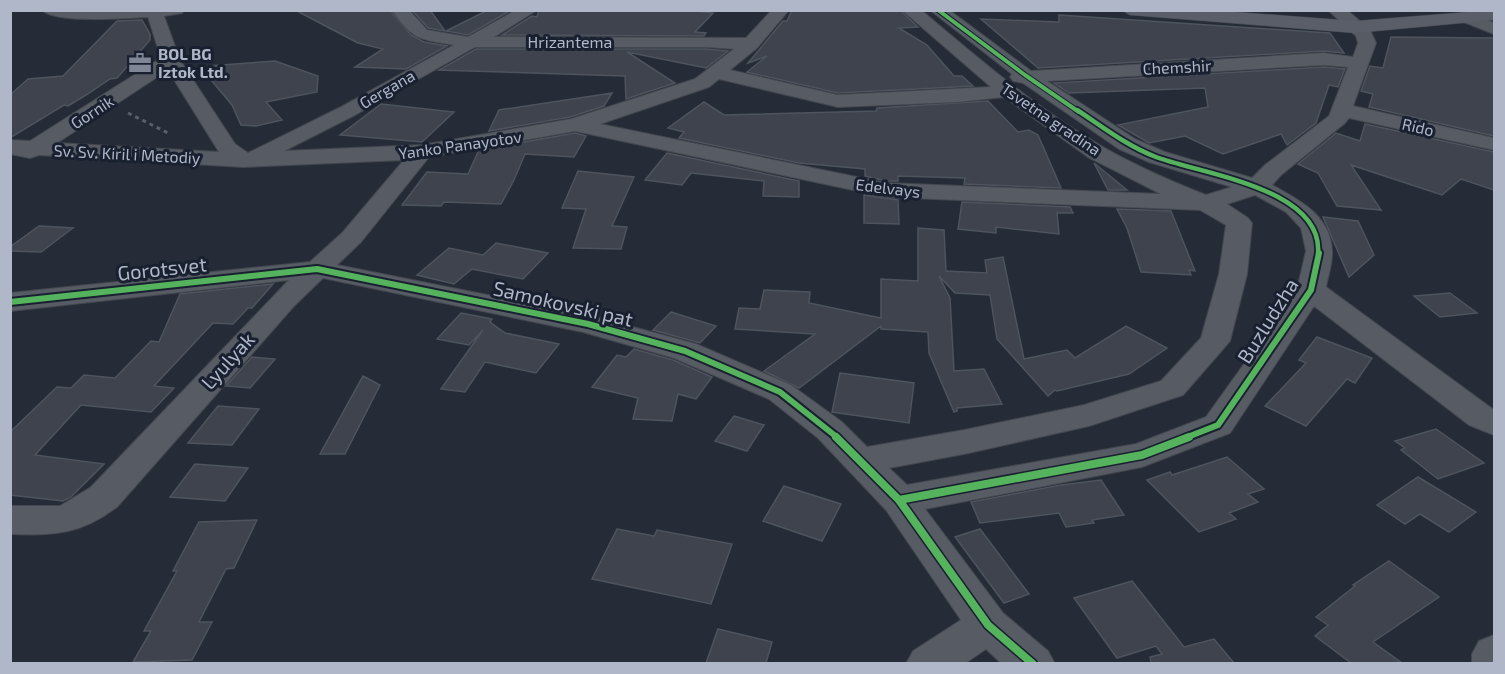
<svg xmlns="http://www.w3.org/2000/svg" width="1505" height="674" font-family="'Exo 2',sans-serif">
<rect width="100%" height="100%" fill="#262c37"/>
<path fill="#3e434d" stroke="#4e545e" stroke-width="1.5" d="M295 10H390L411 35 424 42 447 46 406 69 355 67 383 49 358 43Z
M412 10H430L445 31 428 28Z
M488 10 508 12 468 35 446 31Z
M539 10H686L713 13 695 32 706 33 704 36 502 35 532 16 537 17Z
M792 10H900L918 27 899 28 927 45 954 76H962L973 86 838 93 747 72 767 56 748 63 783 21H787Z
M1059 15 1330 33 1344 53 1324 51 1038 68 981 19 1059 22Z
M142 20 150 34V40L117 78 110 79 86 95 68 106 64 105 10 138V95L28 79 63 76 117 21Z
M1391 37 1494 38V136L1369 107 1373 94 1361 91 1370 66 1383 68Z
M476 49H707L728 51 706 68 627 52 675 83 626 99 625 76 439 70Z
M275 61 318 76 317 92 266 102 282 120 256 126 241 125 232 105 211 80 215 79 208 66Z
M1324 67 1345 69 1338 87 1329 85 1316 123 1287 145 1281 134 1223 154 1185 136 1149 143 1118 125 1208 107 1205 88 1069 93 1054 83Z
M612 93 604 106 570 117 489 131 499 110Z
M988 101 1018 132 1029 130 1038 135 1061 188 964 184 965 178 898 176V181H886L865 176V169L799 163 679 138 684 132 668 128 704 102 724 115 876 111 877 108Z
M381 104 454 112 422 142 340 135Z
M1365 124 1494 152V190L1461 179 1442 195 1351 165 1381 210 1337 206 1318 173 1298 164 1336 133 1360 141Z
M575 133 586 136 574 157 525 154 514 180 501 204 444 202 441 206 402 205 427 172 468 174 479 150Z
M667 153 799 181V197L763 196 764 181 691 173 682 185 645 180Z
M1094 163 1127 190H1108Z
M578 171 634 177 612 226 627 227 621 249 573 248 586 209 562 208Z
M864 195 898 200 899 224 864 223Z
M962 202 1070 207 1073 213H1057L1059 234 996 227V233L958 229Z
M1117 209 1171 211 1195 271 1189 270 1191 275 1141 272 1127 228Z
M1323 217 1358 221 1374 255 1349 277Z
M39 226 73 228 41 252 10 251V247Z
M918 228 944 230 946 271 987 273 985 260 1003 257 1024 359 1067 350 1075 358 1126 326 1167 348 1129 374 1057 391 1055 390 1048 396 997 339 990 295 955 293 939 276 950 298 954 371 984 369 1002 404 957 408V411L954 412 929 353 928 332 881 329V326L799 388 764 371 815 334 735 329 739 308 760 309 764 290 810 292 809 303 881 318V279L918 281Z
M496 243 548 253 523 279 472 269 454 284 417 275 449 248 483 255Z
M273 284 252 308H248L233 324 213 323 154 386 174 388 151 412 81 405 35 455 104 464 71 497 63 501 10 495V432L57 387 71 388 84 375 115 378 151 341 159 342 180 294Z
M1450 293 1477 313 1440 317 1414 296Z
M671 312 716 326 700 343 653 330Z
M461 313 492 319 490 322 505 333 559 344 536 373 485 362 465 392 441 389 483 330 469 345 437 339Z
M1317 337 1372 358 1355 383 1347 379 1306 426 1265 406 1306 363 1299 360Z
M634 349 673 360 712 377 696 399 678 394 672 421 633 419 638 398 592 387 617 355 626 357Z
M252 357 275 359 250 388 226 386Z
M840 373 914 383 909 423 832 412Z
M363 376 380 385 345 454H320Z
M218 406 259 409 232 445 188 443Z
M734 416 764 425 747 451 715 441Z
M1436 429 1484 463 1438 479 1401 450 1405 448 1395 441Z
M1227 457 1264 489 1248 494 1258 502 1229 513 1236 519 1199 532 1147 480 1170 472 1172 475Z
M195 464 248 468 225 501 170 497Z
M1418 477 1476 512 1449 532 1420 514 1405 524 1377 505Z
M1101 480 1124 515 1092 520 1094 523 1066 527 1059 513 980 523 971 502 1061 485Z
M784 486 841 504 822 541 763 521Z
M257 520 234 568 226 569 199 622H212L192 660 133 662 151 631H144L177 571H173L199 522Z
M617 529 654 536 657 530 732 544 711 604 592 579Z
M980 529 1029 594 1004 603 955 537Z
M1389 561 1439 597 1373 642 1402 663H1351L1315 636 1328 625 1316 617 1355 586 1353 585Z
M1132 581 1184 647 1214 639 1234 663H1151L1150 657 1162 654 1156 646 1117 658 1074 598Z
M718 629 772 642 766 663H706Z"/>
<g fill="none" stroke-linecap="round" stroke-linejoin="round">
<g stroke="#43474f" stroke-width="2">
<path id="street" d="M42 10H184L182 13 164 16 180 60 235 144 248 153 341 107 454 45C419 39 414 41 392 10H409L427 30 468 37 516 10H537L494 37 746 38 772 10H789L757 48 730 70 838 95 991 87 902 10H921C979 59 1037 109 1103 147 1136 166 1171 181 1206 195L1232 187 1149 162 1119 149 1023 83 1013 81 1010 77 1012 74 930 10H949L1031 71 1324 53 1353 57 1358 43 1356 36 1328 10H1347L1370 30 1376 43 1353 106 1494 138V150L1349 118 1345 123 1281 175 1272 185C1299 200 1330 215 1332 250 1333 262 1328 276 1326 287L1494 410V435L1469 425 1314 306 1230 433 1142 467 925 509 1003 613 1048 651 1055 664H1002L986 649 964 664H906L913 651 961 620 886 510 818 438 769 399 674 358 583 332 323 278 294 306 117 507C81 534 55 536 10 534V506H60L91 487 289 280 10 311V293L310 262 343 232 404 160 243 167 39 155 30 158 10 154V140L30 141 161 58 148 17C127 18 56 24 42 10ZM475 47H707L734 49 695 79 571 119 422 145 284 151 355 115ZM1324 65 1348 67 1329 116 1265 165 1252 178 1165 152 1135 139 1047 81ZM168 70 219 152 57 143ZM719 79 838 107 958 102 1004 97 1088 157 1161 194 886 183 600 124 709 87ZM575 131 886 197 1200 210 1226 225 1219 274 1201 338 1161 381 1084 405 964 430 867 447 842 422 791 385 696 344 588 315 337 265 361 242 429 157ZM1255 195 1286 212 1301 228 1306 251 1297 290 1206 417 1136 444 907 485 889 468 964 454 1089 426 1183 395 1230 341 1247 274 1252 223 1248 218 1227 204Z
M1467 12 1494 23V34L1461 21 1459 17 1461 13Z
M1494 635V664H1472V654L1479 641Z"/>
</g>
<g stroke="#43474f" stroke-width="1">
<path id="secondary" d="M1121 10H1209L1355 21 1494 10V20L1355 33 1130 15Z"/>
</g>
<path stroke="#595e67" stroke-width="3" stroke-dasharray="4 4" stroke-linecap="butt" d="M128 113 170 134"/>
<use href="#street" fill="#565b64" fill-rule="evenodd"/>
<use href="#secondary" fill="#5a5e69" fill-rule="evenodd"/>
<g stroke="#192131" stroke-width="6">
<path id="cycleway-far3" d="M938 10 1025 75 1079 112"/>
</g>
<g stroke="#192131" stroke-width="8">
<path id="cycleway-far2" d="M1077 110C1103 127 1127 146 1156 157 1201 174 1324 188 1318 254"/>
</g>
<g stroke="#192131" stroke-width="10">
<path id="cycleway-far1" d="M10 302 317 269 588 324 685 351 780 392 838 438
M1185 438 1218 425 1311 290 1319 253"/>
</g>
<g stroke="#192131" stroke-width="11">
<path id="cycleway" d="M836 437 899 500 988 625 1033 664
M899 500 1142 455 1189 437"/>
</g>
<use href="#cycleway-far3" stroke="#56b35d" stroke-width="4"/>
<use href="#cycleway-far2" stroke="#56b35d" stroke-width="4.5"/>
<use href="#cycleway-far1" stroke="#56b35d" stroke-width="6"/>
<use href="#cycleway" stroke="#56b35d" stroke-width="8"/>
</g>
<defs>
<g id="office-bare" transform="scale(1.8)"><path d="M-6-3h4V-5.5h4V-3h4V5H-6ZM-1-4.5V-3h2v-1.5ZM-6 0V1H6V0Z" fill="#7f8696" stroke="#192131" stroke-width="2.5" paint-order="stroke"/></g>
</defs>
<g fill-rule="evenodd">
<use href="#office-bare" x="140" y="63"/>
</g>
<g text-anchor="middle" stroke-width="6" stroke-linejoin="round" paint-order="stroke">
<g font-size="16" fill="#afb7c9" stroke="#192131">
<text x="570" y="48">Hrizantema</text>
<text transform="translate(1177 67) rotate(-3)" y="6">Chemshir</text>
<text transform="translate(387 89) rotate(-30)" y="6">Gergana</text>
<text transform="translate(92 112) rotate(-33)" y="6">Gornik</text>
<text transform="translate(1051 119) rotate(34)" y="6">Tsvetna gradina</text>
<text transform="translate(1418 127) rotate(13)" y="6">Rido</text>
<text transform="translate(460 145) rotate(-8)" y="6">Yanko Panayotov</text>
<text transform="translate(127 154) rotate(3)" y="6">Sv. Sv. Kiril i Metodiy</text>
<text transform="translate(888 188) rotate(7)" y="6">Edelvays</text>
</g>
<g font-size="16" font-weight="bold" fill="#afb7c9" stroke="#192131" text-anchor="start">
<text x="158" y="60">BOL BG<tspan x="158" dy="18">Iztok Ltd.</tspan></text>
</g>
<g font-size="20" fill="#afb7c9" stroke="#192131">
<text transform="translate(162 269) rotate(-6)" y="7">Gorotsvet</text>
<text transform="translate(563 304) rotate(13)" y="7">Samokovski pat</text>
<text transform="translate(1268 321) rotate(-58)" y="7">Buzludzha</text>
<text transform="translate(228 361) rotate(-48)" y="7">Lyulyak</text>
</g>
</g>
<rect width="1505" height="674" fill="none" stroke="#afb7c9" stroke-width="24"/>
</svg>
